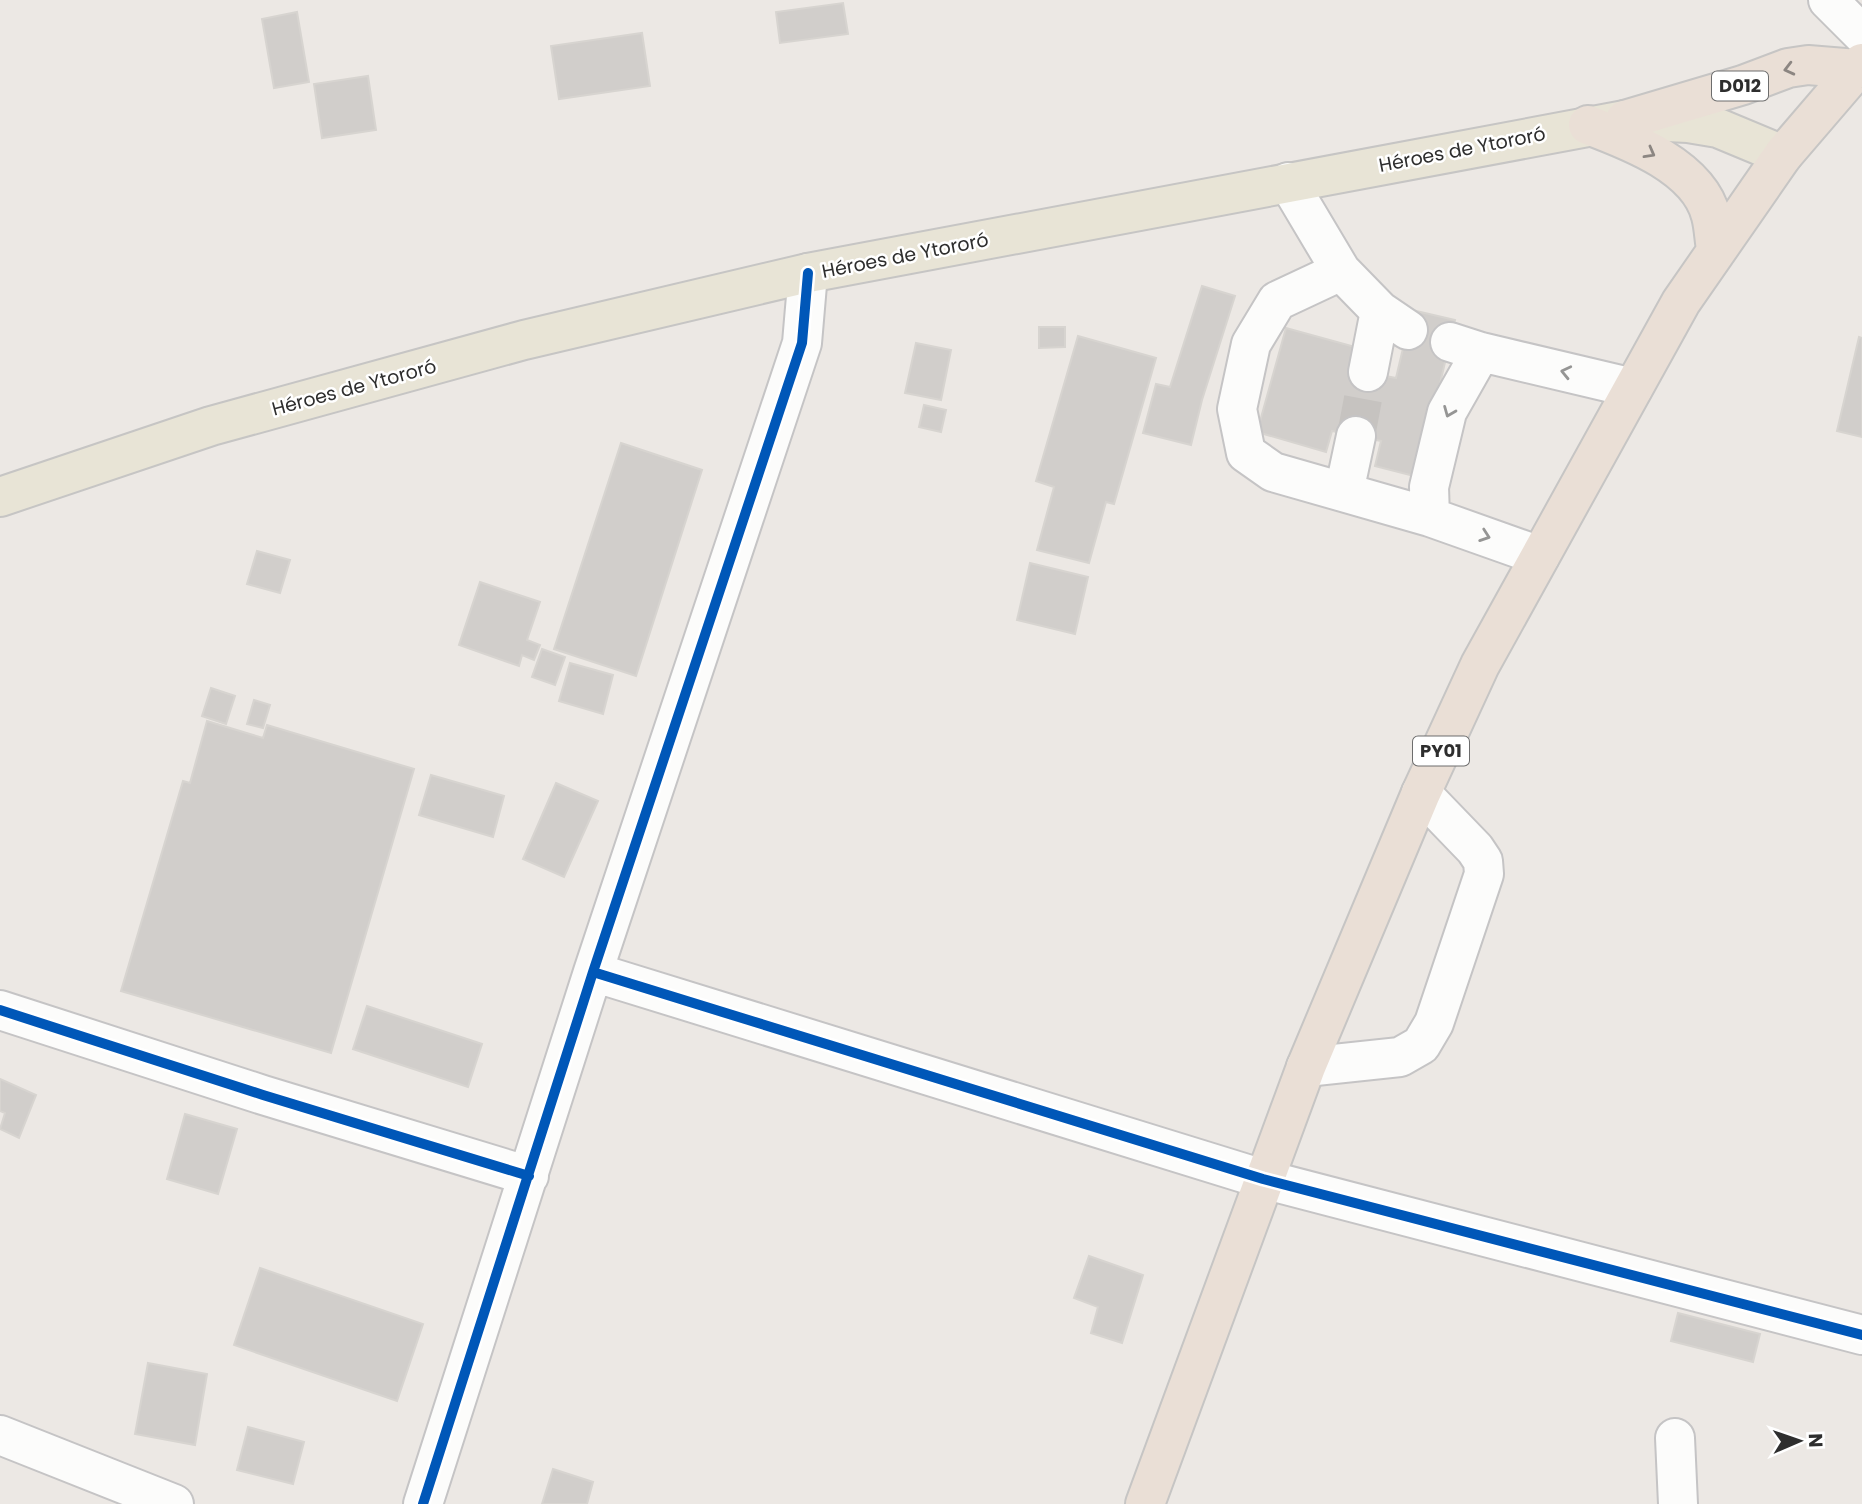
<svg xmlns="http://www.w3.org/2000/svg" width="1862" height="1504" font-family="Poppins,sans-serif">
<rect width="100%" height="100%" fill="#ece8e4"/>
<path fill="#d1cecb" stroke="#d7d4d0" stroke-width="2" d="M843 3 848 34 780 43 776 12Z
M297 12 309 82 274 88 262 19Z
M642 33 650 86 559 99 551 46Z
M368 76 376 130 322 138 314 84Z
M1202 286 1235 296 1202 400 1191 445 1143 433 1156 384 1170 387Z
M1412 310 1455 320 1418 477 1375 466 1381 441 1332 431 1326 452 1257 432 1286 328 1355 347 1350 369 1396 378Z
M1039 327H1065V347L1039 348Z
M1078 336 1156 358 1114 504 1106 502 1089 563 1037 550 1054 487 1036 481Z
M1859 337 1862 338V437L1837 431Z
M916 343 951 350 941 400 905 393Z
M924 405 946 410 941 432 919 427Z
M621 443 702 470 636 676 554 649Z
M257 551 290 560 280 593 247 584Z
M1030 563 1088 577 1075 634 1017 620Z
M480 582 540 602 527 640 540 645 534 660 522 655 519 666 459 645Z
M542 649 565 657 555 685 532 677Z
M570 663 613 675 603 714 559 701Z
M211 688 235 696 226 724 202 716Z
M254 700 270 705 263 728 247 724Z
M207 721 263 738 267 725 414 769 331 1053 121 991 183 781 190 783Z
M431 775 504 796 493 837 419 815Z
M556 783 598 801 564 877 523 859Z
M367 1006 482 1044 468 1087 353 1049Z
M0 1079 36 1095 19 1138 0 1129 5 1113 0 1111Z
M185 1114 237 1129 218 1194 167 1179Z
M1089 1256 1143 1275 1122 1343 1091 1333 1098 1307 1074 1298Z
M260 1268 423 1324 397 1401 234 1345Z
M1678 1313 1760 1334 1753 1362 1671 1341Z
M148 1363 207 1374 195 1445 135 1434Z
M248 1427 304 1442 293 1484 237 1470Z
M553 1469 593 1482 587 1504H542Z"/>
<g fill="none" stroke-linecap="round" stroke-linejoin="round">
<path stroke="#c6c3c0" stroke-width="38" stroke-dasharray="38 19" stroke-linecap="butt" d="M1356 436 1368 372"/>
<g stroke="#c5c4c5" stroke-width="42">
<path id="minor" d="M1828 0 1862 34
M1288 182 1341 271 1380 311 1408 330
M1341 271 1277 301 1251 344 1237 409 1246 453 1273 472 1430 517 1540 556
M1450 342 1481 352 1633 388
M1368 372 1380 311
M1344 492 1356 436
M1430 517 1429 487 1447 412 1481 352
M593 972 1263 1179 1862 1335
M0 1010 263 1095 529 1176
M1306 1067 1400 1057 1421 1045 1434 1023 1484 874 1483 861 1475 849 1421 793
M0 1435 174 1504
M1675 1438 1678 1504
M423 1504 593 972 802 343 808 273"/>
</g>
<g stroke="#c6c5c4" stroke-width="42">
<path id="major" d="M0 497 211 426 524 340 808 273 1625 120 1688 123 1718 128 1783 155"/>
</g>
<g stroke="#c6c5c4" stroke-width="42">
<path id="highway" d="M1625 120 1743 85 1788 68 1808 65 1857 69
M1588 125C1631 141 1699 167 1711 216 1714 227 1714 238 1716 249
M1145 1504 1306 1067 1421 793 1480 665 1681 302 1783 155 1862 63"/>
</g>
<use href="#minor" stroke="#fcfcfb" stroke-width="38"/>
<use href="#major" stroke="#e8e4d6" stroke-width="38"/>
<use href="#highway" stroke="#eadfd6" stroke-width="38"/>
<g stroke="#fff" stroke-width="15">
<path id="cycleway" d="M593 972 1263 1179 1862 1335
M0 1010 263 1095 529 1176
M423 1504 593 972 802 343 808 273"/>
</g>
<use href="#cycleway" stroke="#0057b8" stroke-width="10"/>
</g>
<defs><path id="oneway-chevron" d="M-2-3.5L2.5 0L-2 3.5" fill="none" stroke-width="1.6" stroke-linecap="round" stroke-linejoin="round" transform="scale(1.75)"/></defs>
<g stroke="#8c8682">
<use href="#oneway-chevron" transform="translate(1789 69) rotate(166)"/>
<use href="#oneway-chevron" transform="translate(1650 153) rotate(29)"/>
</g>
<g stroke="#959594">
<use href="#oneway-chevron" transform="translate(1566 372) rotate(-167)"/>
<use href="#oneway-chevron" transform="translate(1449 412) rotate(112)"/>
<use href="#oneway-chevron" transform="translate(1485 536) rotate(19)"/>
</g>
<g text-anchor="middle" stroke-width="5" stroke-linejoin="round" paint-order="stroke">
<g fill="#fff" stroke="#6d6d6d" stroke-width="2">
<rect x="1712" y="71.5" width="56" height="29" rx="5"/>
<rect x="1413" y="736.5" width="56" height="29" rx="5"/>
</g>
<g font-size="18" font-weight="bold" fill="#2e2e2e">
<text x="1740" y="92">D012</text>
<text x="1441" y="757">PY01</text>
</g>
<g font-size="19" fill="#2e2e2e" stroke="#fff">
<text transform="translate(1462 149) rotate(-11)" y="7">Héroes de Ytororó</text>
<text transform="translate(905 255) rotate(-11)" y="7">Héroes de Ytororó</text>
<text transform="translate(354 387) rotate(-15)" y="7">Héroes de Ytororó</text>
</g>
</g>
<g transform="translate(1799 1441) rotate(88)" stroke="#ffffff" stroke-width="5" paint-order="stroke">
<path d="M0-5L12 26L0 18L-12 26Z" fill="#2e2e2e"/>
<text y="-10" font-size="19" font-weight="bold" text-anchor="middle" fill="#2e2e2e">N</text>
</g>
</svg>
